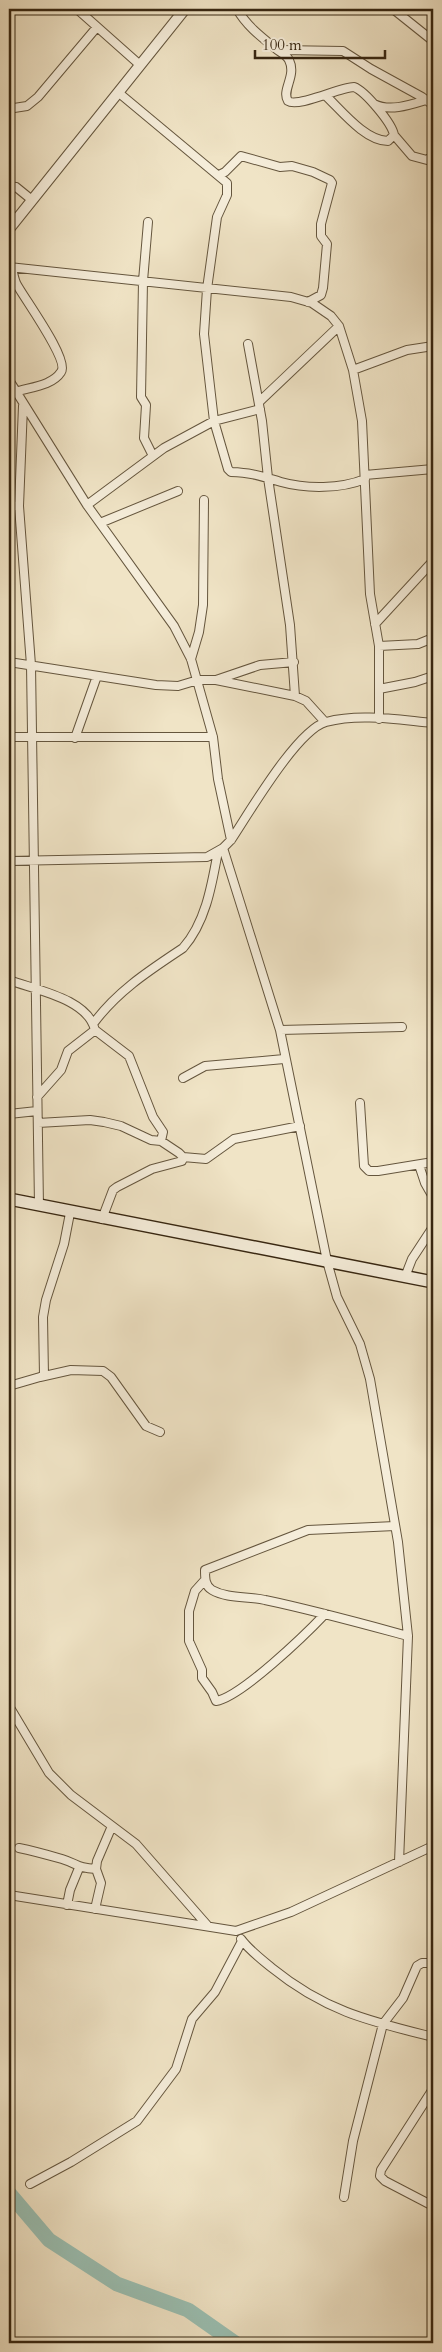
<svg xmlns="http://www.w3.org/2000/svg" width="442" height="2352" font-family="Cardo,serif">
<rect width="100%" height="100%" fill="#f0e4c6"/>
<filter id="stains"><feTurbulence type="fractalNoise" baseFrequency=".004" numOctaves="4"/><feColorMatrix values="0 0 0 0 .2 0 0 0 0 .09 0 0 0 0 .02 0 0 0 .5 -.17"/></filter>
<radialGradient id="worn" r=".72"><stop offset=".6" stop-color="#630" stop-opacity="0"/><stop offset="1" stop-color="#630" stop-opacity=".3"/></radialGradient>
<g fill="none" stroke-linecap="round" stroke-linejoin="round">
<path stroke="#9abfb2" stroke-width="15" d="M9 2193 49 2240 117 2284 188 2310 235 2343"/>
<g stroke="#65563e" stroke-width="10">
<path id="minor" d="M77 9 140 65
M237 9C246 25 260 36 275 48 279 52 286 54 289 60 297 76 281 90 288 101 298 108 340 87 354 87 365 91 392 123 394 135L388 141C365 141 341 110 325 95
M393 9 433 41
M280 50 343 51 371 69 422 97 433 105
M9 83V106L14 108 27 106 38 97 97 27
M119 93 227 183V195L217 217 207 289 204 334 214 421 228 469 231 472C254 473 260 476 281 482 306 489 341 489 365 479
M374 104C392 113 415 103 433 98
M394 135 412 156 427 160 433 156
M219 175 225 172 241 156 280 167 292 166 313 172 330 180 332 183 321 224V236L327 244 323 288 321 295 308 302
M9 186 16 187 32 200
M148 222 143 281 141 397 146 405 144 438 153 456
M9 267 291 297 312 303 331 316 339 326 353 370 362 421 370 594 379 646V719
M12 268C13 273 14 278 16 283 23 297 70 360 61 372 52 386 30 387 15 392
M248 344 262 421 268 478 290 625 295 696
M353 370 407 350 433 346
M9 380 87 505 174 626 191 659 213 737 218 779 231 840
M259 402 339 326
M23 406 19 506 31 665 39 1206
M365 475 433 469
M87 505 164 448 214 421 260 409
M9 506H19
M100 523 178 491
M375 624 433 561
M379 646 418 644 433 638
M191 659 199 632 203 605 204 500
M9 662 156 685 178 686 198 680H216L295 696 306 701 325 722
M216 680 260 665 294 662
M379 689 415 682 433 676
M9 737H213
M75 738 97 676
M223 848 280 1030 327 1261 337 1297 360 1344 370 1379 398 1542 408 1636 399 1862
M9 861 207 857 223 848 231 840C249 813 297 730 326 722 360 713 399 720 433 723
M9 980C36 990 88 999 95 1030L129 1056 153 1117 163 1132 161 1141
M93 1024C117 991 150 970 183 948 206 922 212 884 218 851
M280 1030 402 1027
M183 1078 205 1066 284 1059
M37 1097 61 1070 68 1051 95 1030
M360 1103 364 1166 369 1171H378L433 1162
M9 1114 37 1111
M38 1123 90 1120 104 1122 121 1126 151 1140 161 1141 179 1153 183 1157 206 1159 234 1139 300 1126
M419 1165 425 1183 433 1197
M102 1219 113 1190 117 1187 152 1169 182 1161 183 1157
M405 1277 412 1259 433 1227
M44 1376 43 1317 46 1300 64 1244 70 1213
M9 1386 40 1377 71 1370 103 1371 111 1377 146 1426 160 1432
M395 1526 308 1530 205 1570C205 1578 205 1586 212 1590 228 1599 248 1596 265 1600 313 1610 360 1623 408 1636
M204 1581 195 1591 189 1611V1641L202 1670V1678L212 1692 216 1701C241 1697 306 1634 325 1614
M9 1706 49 1773 71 1795 136 1844 207 1925
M19 1848C34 1851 48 1855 62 1859 78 1864 77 1868 96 1869
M9 1895 236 1931 291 1912 433 1846
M67 1905 70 1890 79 1868
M95 1909 101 1883 96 1869 97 1861 112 1826
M241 1939C249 1950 261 1959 272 1968 325 2011 369 2021 433 2037
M433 2089 381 2170 380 2176 385 2181 433 2206
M30 2184 71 2162 137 2121 176 2069 192 2019 215 1992 242 1941
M344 2197 353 2141 383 2024 403 1998 417 1966 422 1963H433"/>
</g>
<g stroke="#65563e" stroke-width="12">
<path id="tertiary" d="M9 229 185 9"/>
</g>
<g stroke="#372611" stroke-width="14">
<path id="secondary" d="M9 1199 433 1282"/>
</g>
<use href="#minor" stroke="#f5edda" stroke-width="8"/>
<use href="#tertiary" stroke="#f5edda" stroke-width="10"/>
<use href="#secondary" stroke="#f5edda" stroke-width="11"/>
</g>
<rect width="442" height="2352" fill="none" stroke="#f0e4c6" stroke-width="30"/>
<rect x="10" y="10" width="422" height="2332" fill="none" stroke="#372611" stroke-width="2.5"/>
<rect x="15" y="15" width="412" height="2322" fill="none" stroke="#372611"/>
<path d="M255 50v8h130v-8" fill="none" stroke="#372611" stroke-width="2.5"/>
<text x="262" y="50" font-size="15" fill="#372611" stroke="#f5edda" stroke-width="4" paint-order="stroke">100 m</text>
<rect width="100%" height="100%" filter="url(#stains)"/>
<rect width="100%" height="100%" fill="url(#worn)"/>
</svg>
